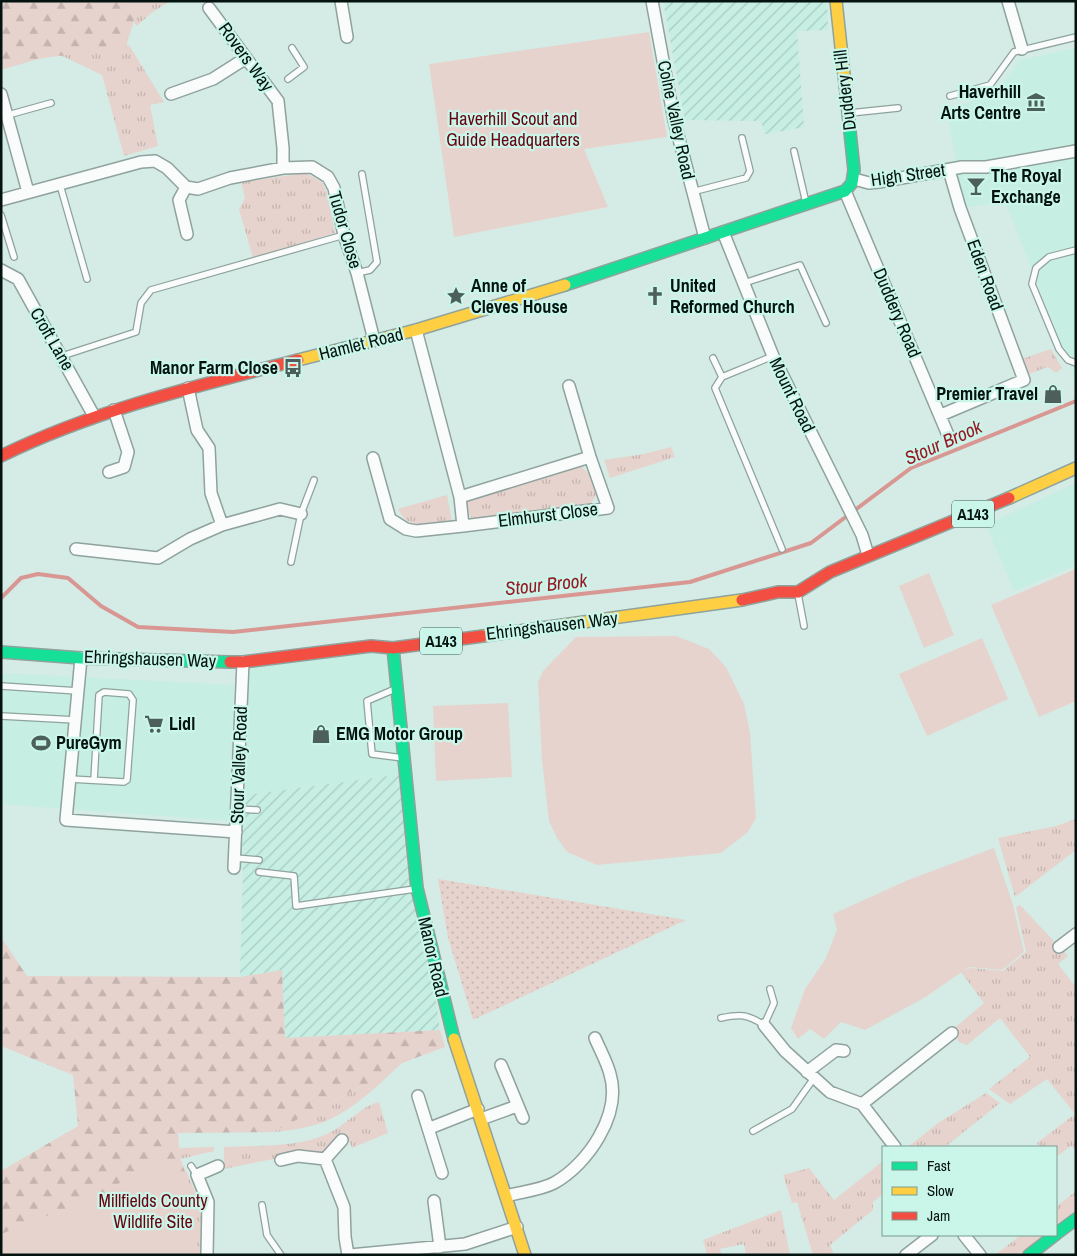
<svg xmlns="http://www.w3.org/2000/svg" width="1077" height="1256" font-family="'Archivo Narrow',sans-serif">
<defs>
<pattern id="industrial-furrows" width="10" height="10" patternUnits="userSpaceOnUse" patternTransform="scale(1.25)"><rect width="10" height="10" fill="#c6eee3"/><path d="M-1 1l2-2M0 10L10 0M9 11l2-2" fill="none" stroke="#a8cbc2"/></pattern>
<pattern id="grass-tufts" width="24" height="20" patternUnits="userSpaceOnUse" patternTransform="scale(1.25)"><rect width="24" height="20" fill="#e7d3cd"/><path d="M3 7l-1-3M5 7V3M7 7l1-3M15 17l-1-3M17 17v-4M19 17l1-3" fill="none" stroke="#c4b4af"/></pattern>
<pattern id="forest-firs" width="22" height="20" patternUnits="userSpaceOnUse" patternTransform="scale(1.25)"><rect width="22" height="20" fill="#e7d3cd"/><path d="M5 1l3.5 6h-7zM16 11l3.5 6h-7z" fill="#c4b4af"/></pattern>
<pattern id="garden-dots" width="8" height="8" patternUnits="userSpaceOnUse" patternTransform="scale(1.25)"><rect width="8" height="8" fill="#e7d3cd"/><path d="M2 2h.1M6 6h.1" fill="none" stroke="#c4b4af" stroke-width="1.8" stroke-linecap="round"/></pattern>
</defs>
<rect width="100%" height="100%" fill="#d4ece5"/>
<path fill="#c6eee3" d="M1076 48V381L1005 201 964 208 947 111 997 91 1020 60Z
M1076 483V565L1014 591 986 525Z
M393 648 404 774 238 796 243 662Z
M1 673 234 685 229 821 1 804Z"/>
<path fill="url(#industrial-furrows)" d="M663 1H827L828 30 797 31 804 127 765 134 761 121 685 120Z
M404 774 440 1030 285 1038 282 970 240 977 243 869 234 868 238 796Z"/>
<path fill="url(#grass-tufts)" d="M134 1H170L150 14 137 26 132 20Z
M129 45 164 102 150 105 158 146 124 156 102 75 58 54Z
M306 173 322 182 327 193 335 233 253 258 239 209 245 198 241 182Z
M1051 349 1062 368 1056 373 1048 367 1029 374 1025 372 1019 360Z
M671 447 675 457 610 478 604 460 644 454Z
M579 465C590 472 597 483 596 496L591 503 478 519 471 517 465 508 467 501 473 497Z
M447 495 452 521C430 525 410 533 398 509Z
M1076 819V850L1015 897 998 838 1056 826Z
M1020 905 1068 956 1058 964 1076 987V1151L1071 1146 1056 1157V1147H1040L1037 1143 1075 1114 1047 1079 1010 1104 989 1089 1030 1057 1000 1018 967 1045 959 1042 951 1031 984 1003 960 971 971 968 1003 971 1026 952 1016 907Z
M362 1086 373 1090C337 1120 319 1128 273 1132Z
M986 1093 1000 1103 945 1147H908L938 1123Z
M379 1102 388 1133 352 1148 348 1138 341 1132 323 1153 268 1160 224 1169V1147C256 1145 297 1148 327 1134 345 1126 361 1106 379 1102Z
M214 1147V1151L180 1159 203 1207 202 1255H195V1249L156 1155 178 1148Z
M883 1161V1194L873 1202V1210L830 1245 834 1255H813L797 1202 792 1203 783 1175 809 1168 834 1200Z
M1076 1191V1210L1056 1225V1207Z
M781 1210 790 1255H746L744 1244 720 1249 722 1255H707L703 1240Z
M1021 1235H1044L1018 1255H995Z"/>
<path fill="url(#forest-firs)" d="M1 1H137L138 8 126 46 38 59 1 70Z
M1 937 27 976 240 977 282 970 285 1038 440 1030 445 1047 402 1063 373 1090 362 1086 273 1132 178 1133 180 1158 197 1206 195 1255H1V1171L78 1126 73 1075 1 1046Z"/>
<path fill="#e7d3cd" d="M649 32 667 137 584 149 608 207 454 237 429 64Z
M1076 569V701L1039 717 991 605Z
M929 573 954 635 924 648 899 586Z
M676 636 709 649 726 667 744 704 750 733 756 818 748 832 721 853 597 865 567 852 557 838 549 821 542 760 538 682 543 671 576 637Z
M982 638 1008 699 927 736 899 674Z
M508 703 512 777 436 781 433 706Z
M994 848 1013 905 1024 952 1002 970 969 967 924 998 865 1030 841 1022 824 1039 810 1029 798 1039 791 1028 805 989 825 960 837 930 833 914 908 880Z
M156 1155 185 1177 197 1206 195 1255H1V1234L108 1192Z"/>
<path fill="url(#garden-dots)" d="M438 879 686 920 473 1020 448 938Z"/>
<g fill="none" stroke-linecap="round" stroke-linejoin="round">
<path stroke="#d89792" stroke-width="4" d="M1 598 21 578 38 574 68 578 101 606 138 627 233 632 690 582 811 543 911 468 1076 401"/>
<g stroke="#8fa29d" stroke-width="8">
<path id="lane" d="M288 79 304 67 292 48
M950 96 990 85 1014 52 1076 37
M850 113 898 108
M8 115 51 103
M794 151 806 203
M60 185 87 279
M692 192 746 178 750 171 742 138
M1 215 14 257
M1076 250 1049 257 1036 268 1032 284 1059 349 1068 360 1076 363
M357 273 370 270 377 262 362 174
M744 283 800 265 826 323
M62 356 136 332 141 303 151 290 344 235
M713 358 722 377 773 356
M722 377 715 388 782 549
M291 562 301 514 314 480
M798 594 804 626
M1 686 78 691
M395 689 367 701 372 754 403 758
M1 716 76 720
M70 779 124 782 127 780 133 700 129 694 104 692 99 695 94 780
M237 809 257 810
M235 858 259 860
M259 872 294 876 296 906 415 889
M721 1018C740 1014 747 1014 764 1025L774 1003 770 989
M753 1131 792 1109 814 1078
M191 1166 197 1175
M262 1205 267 1235 281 1255"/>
</g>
<g stroke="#8fa29d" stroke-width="14">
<path id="street" d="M341 1 347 37
M652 1 674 120 705 238
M1008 1 1022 49
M209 8 278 101 283 148V168
M1 94 28 192
M171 94 213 79 246 58
M854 179 869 183 879 182 962 167H986L1076 151
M186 187 179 200 187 234
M845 191 948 435
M1 200 141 162 155 161 167 168 186 187 198 189 230 178 283 168 312 167 328 177 334 188 344 235 357 273 374 340
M723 232 773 356 862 535 868 555
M1 270 18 279 94 416
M188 388 197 430 209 448 211 493 222 525 280 509 301 514
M941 415 1024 380 960 208 949 170
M373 458 390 519 406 529 416 531 463 526 460 497 416 330
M109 472 124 467 128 452 114 410
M460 497 590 457 569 386
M463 526 608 508 590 457
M76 549 158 558 190 539 222 525
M81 658 66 820 236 832
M234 868 243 662
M1059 947 1076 934
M764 1025 785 1051 830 1092 862 1104 895 1147
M501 1065 523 1118
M807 1072 836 1050 844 1051
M418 1096 442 1173
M862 1104 952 1033
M481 1119 517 1106
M430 1128 478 1109
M325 1159 342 1140
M281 1160 298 1156 325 1159 344 1207 345 1237 348 1255
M506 1196C520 1192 541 1190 554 1183 588 1164 622 1114 610 1074 607 1062 600 1050 595 1038
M434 1201 440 1247
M964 1235 980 1255
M207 1255 208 1202 197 1175 218 1166
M350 1255 465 1244 517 1227
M906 1255 932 1235"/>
</g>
<g stroke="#8fa29d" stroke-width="14">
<path id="fast" d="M565 285 845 191 852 183 854 170 846 93
M393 648 417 888 454 1039
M1 652 81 658 230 662
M1056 1234 1076 1219
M1029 1255 1055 1235"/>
</g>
<g stroke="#8fa29d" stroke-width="14">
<path id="slow" d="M836 1 846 93
M298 360 416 330 565 285
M1009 498 1076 468
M483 636 742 600
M454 1039 525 1255"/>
</g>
<g stroke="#8fa29d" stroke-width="14">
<path id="jam" d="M1 456C95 410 196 386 298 360
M742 600 778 592H798L830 572 1009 498
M230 662H243L371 646 393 648 483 636"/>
</g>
<use href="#lane" stroke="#f9fcfb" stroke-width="5.5"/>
<use href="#street" stroke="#f9fcfb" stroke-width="11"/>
<use href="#fast" stroke="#16e098" stroke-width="11"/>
<use href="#slow" stroke="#ffcf43" stroke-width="11"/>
<use href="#jam" stroke="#f24e42" stroke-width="11"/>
</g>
<defs>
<g id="museum-bare" transform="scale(1.5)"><path d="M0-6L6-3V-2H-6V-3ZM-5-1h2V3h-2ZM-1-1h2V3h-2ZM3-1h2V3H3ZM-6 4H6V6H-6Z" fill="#4d5f5a" stroke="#caf6ea" stroke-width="2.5" paint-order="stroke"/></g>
<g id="bar-bare" transform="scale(1.5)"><path d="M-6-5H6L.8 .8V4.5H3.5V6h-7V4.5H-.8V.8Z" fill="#4d5f5a" stroke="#caf6ea" stroke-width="2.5" paint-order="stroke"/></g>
<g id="sight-bare" transform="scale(1.5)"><path d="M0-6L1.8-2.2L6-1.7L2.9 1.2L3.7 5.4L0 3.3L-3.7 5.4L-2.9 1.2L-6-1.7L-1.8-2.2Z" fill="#4d5f5a" stroke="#caf6ea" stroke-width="2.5" paint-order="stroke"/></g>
<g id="church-bare" transform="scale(1.5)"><path d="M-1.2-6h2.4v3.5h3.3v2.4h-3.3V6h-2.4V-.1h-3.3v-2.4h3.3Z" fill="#4d5f5a" stroke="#caf6ea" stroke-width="2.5" paint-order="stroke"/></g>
<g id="bus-bare" transform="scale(1.5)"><path d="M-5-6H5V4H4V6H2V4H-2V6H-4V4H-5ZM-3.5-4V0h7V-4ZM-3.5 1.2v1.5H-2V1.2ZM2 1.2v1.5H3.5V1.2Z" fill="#4d5f5a" stroke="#caf6ea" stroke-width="2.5" paint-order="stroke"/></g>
<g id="shop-bare" transform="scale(1.5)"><path d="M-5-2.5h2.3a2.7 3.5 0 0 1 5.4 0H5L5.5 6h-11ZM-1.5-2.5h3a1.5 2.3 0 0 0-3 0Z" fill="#4d5f5a" stroke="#caf6ea" stroke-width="2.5" paint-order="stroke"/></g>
<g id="supermarket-bare" transform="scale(1.5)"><path d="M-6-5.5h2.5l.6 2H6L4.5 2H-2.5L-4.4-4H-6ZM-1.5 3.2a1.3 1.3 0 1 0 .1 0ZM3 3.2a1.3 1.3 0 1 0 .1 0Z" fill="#4d5f5a" stroke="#caf6ea" stroke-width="2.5" paint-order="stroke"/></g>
<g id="stadium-bare" transform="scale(1.5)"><path d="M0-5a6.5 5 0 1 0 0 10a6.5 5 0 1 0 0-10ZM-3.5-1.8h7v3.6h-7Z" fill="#4d5f5a" stroke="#caf6ea" stroke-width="2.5" paint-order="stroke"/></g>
</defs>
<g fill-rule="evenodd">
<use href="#museum-bare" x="1036" y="102"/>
<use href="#bar-bare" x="976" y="186"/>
<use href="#sight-bare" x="456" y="296"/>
<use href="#church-bare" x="655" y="296"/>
<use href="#bus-bare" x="293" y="368"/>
<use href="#shop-bare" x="1053" y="394"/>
<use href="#supermarket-bare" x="154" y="724"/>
<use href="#shop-bare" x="321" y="734"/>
<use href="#stadium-bare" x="41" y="743"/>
</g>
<g text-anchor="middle" stroke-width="4.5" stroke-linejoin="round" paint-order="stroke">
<g fill="#caf6ea" stroke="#3f5751" stroke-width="1">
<rect x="952" y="500.5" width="42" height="27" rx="4"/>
<rect x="420" y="627.5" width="42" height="27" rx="4"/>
</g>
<g font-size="16" font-weight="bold" fill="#04130f">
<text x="973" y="520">A143</text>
<text x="441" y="647">A143</text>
</g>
<g font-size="18" fill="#04130f" stroke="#caf6ea">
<text transform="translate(246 57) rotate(54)" y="6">Rovers Way</text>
<text transform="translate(845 90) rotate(-97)" y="6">Duddery Hill</text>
<text transform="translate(676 120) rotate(78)" y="6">Colne Valley Road</text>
<text transform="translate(908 175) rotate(-8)" y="6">High Street</text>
<text transform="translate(345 230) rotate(74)" y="6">Tudor Close</text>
<text transform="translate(985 275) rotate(70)" y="6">Eden Road</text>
<text transform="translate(897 313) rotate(67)" y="6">Duddery Road</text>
<text transform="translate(52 339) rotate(60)" y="6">Croft Lane</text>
<text transform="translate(361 344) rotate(-14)" y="6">Hamlet Road</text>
<text transform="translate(792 395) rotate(64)" y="6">Mount Road</text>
<text transform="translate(548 515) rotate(-7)" y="6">Elmhurst Close</text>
<text transform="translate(552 626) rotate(-7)" y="6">Ehringshausen Way</text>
<text transform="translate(150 659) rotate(2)" y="6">Ehringshausen Way</text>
<text transform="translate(239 765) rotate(-88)" y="6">Stour Valley Road</text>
<text transform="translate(433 957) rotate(77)" y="6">Manor Road</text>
</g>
<g font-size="18" font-weight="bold" fill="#04130f" stroke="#caf6ea" text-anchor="start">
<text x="1021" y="98" text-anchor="end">Haverhill<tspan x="1021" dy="21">Arts Centre</tspan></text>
<text x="991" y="182">The Royal<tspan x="991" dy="21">Exchange</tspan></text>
<text x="471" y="292">Anne of<tspan x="471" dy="21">Cleves House</tspan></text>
<text x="670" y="292">United<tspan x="670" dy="21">Reformed Church</tspan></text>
<text x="278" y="374" text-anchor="end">Manor Farm Close</text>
<text x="1038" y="400" text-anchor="end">Premier Travel</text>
<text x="169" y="730">Lidl</text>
<text x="336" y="740">EMG Motor Group</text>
<text x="56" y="749">PureGym</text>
</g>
<g font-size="18" fill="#660410" stroke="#caf6ea">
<text x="513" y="125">Haverhill Scout and<tspan x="513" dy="21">Guide Headquarters</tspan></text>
<text x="153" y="1207">Millfields County<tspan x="153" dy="21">Wildlife Site</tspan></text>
</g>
<g font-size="19" font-style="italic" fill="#961923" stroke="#caf6ea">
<text transform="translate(943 442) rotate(-24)" y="7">Stour Brook</text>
<text transform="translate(546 584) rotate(-6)" y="7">Stour Brook</text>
</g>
</g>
<rect width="1077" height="1256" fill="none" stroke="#04130f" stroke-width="5"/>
<rect x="882" y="1146" width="175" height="90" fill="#caf6ea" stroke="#7b9b92"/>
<rect x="892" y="1162" width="25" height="8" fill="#16e098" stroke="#7b9b92"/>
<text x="927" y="1171" font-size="15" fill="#04130f">Fast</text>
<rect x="892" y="1187" width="25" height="8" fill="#ffcf43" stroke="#7b9b92"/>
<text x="927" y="1196" font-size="15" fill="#04130f">Slow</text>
<rect x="892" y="1212" width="25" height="8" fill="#f24e42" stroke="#7b9b92"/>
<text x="927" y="1221" font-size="15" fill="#04130f">Jam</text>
</svg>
